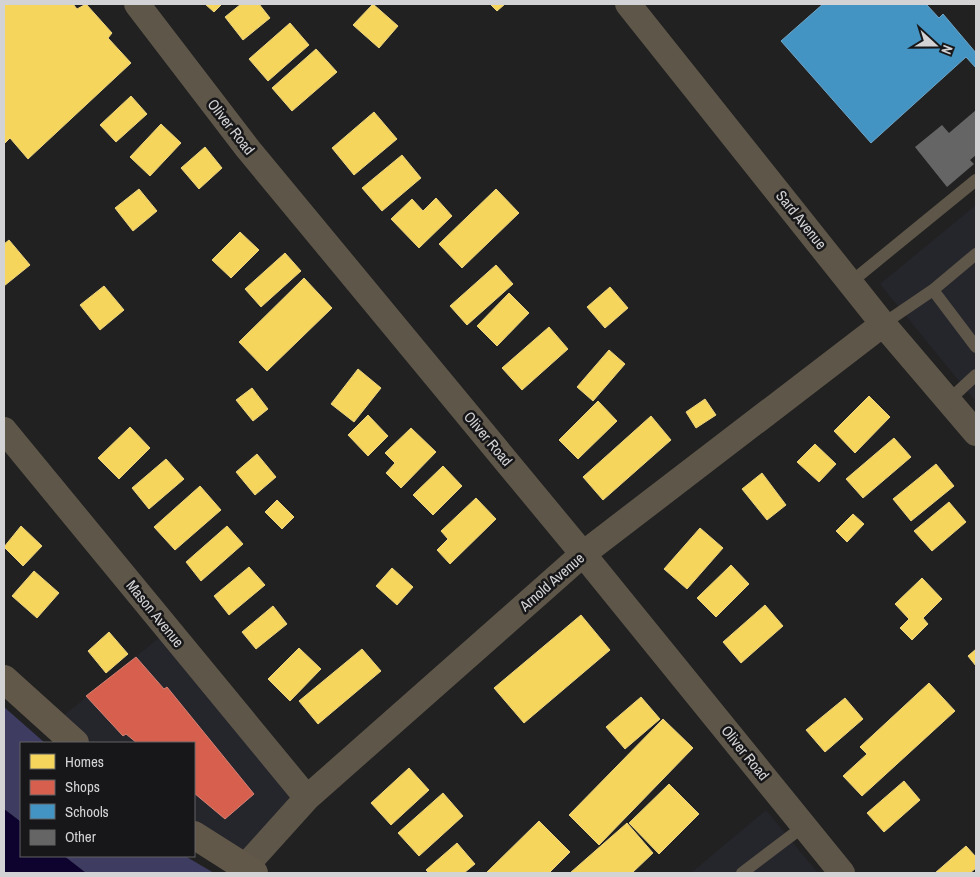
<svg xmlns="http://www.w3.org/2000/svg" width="980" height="877" font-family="'Archivo Narrow',sans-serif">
<rect width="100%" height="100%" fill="#212121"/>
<path fill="#25252c" d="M976 205V402L880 284Z
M165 633 301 799 243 864 194 829V743H81L57 721Z
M766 810 818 873H691Z"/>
<path fill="#3e3c61" d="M4 707 45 743H21V822L4 809Z
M64 856H185L214 873H86Z"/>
<path fill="#0e032f" d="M4 809 21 822V856H64L86 873H4Z"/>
<path fill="#f6d55c" stroke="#ecd480" d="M4 4H73L77 9 86 4 112 33 108 38 131 63 28 159 10 138 4 144Z
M205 4H222L214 12Z
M241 4H259L270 18 243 40 225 17Z
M373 4 398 26 379 48 353 25Z
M490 4H505L497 11Z
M290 23 309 45 268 81 249 59Z
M316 49 337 72 292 111 272 88Z
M131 96 147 114 116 142 100 125Z
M374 112 397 139 354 175 332 148Z
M161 124 181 143 150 176 130 157Z
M205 147 222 168 199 189 181 168Z
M402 155 421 178 382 211 362 188Z
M139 189 157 211 133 231 115 208Z
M496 189 519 213 462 268 439 244Z
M436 198 452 216 419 248 391 219 412 199 423 211Z
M240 232 259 250 231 278 212 260Z
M9 240 30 265 4 286V244Z
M285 253 301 271 261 307 245 289Z
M496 265 513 284 467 325 450 306Z
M304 278 332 308 267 371 239 342Z
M104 286 124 310 100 330 80 305Z
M610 287 628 308 605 328 587 307Z
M509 293 529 313 497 346 477 326Z
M549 327 568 349 522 390 502 368Z
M609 350 625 364 593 401 577 387Z
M358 369 381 388 354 422 331 404Z
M252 388 268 409 253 421 236 400Z
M869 396 890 417 855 453 834 431Z
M705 399 716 415 696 428 686 412Z
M598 401 617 421 578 459 559 440Z
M368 415 388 436 368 456 348 435Z
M651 416 671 440 603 500 583 477Z
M130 427 150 448 119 479 98 458Z
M411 428 436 452 401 488 386 473 395 463 385 453Z
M894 438 911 457 863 498 846 479Z
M815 444 836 464 819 482 797 462Z
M257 454 276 477 255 495 236 472Z
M166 459 184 479 149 509 132 488Z
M936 464 954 486 911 521 893 499Z
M443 466 462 486 433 515 413 495Z
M762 473 786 505 767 520 742 489Z
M200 486 221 510 175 550 154 527Z
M476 498 496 519 450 564 437 550 448 539 441 531Z
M277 500 294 517 282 529 265 512Z
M949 502 966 522 932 551 914 531Z
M853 514 864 524 847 542 836 531Z
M21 526 42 546 23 566 4 547Z
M227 526 243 544 201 581 186 562Z
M700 528 723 548 687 589 664 569Z
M731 565 749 584 716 617 697 598Z
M249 567 265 585 229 615 214 596Z
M392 568 413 587 397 605 376 586Z
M34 571 59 593 37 618 12 596Z
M922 578 942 599 923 618 928 624 912 640 900 628 909 619 895 604Z
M765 605 783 626 741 663 723 642Z
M273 606 287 624 256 649 242 632Z
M581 615 610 650 524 723 494 688Z
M109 632 128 654 106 673 88 651Z
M299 648 321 669 290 701 268 679Z
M362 649 381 671 318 724 299 701Z
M976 649V666L968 656Z
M929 683 955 711 862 796 843 776 867 754 860 747Z
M641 697 660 719 625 749 606 727Z
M845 698 863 719 825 752 806 730Z
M663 719 693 748 599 845 569 815Z
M409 768 429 790 391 825 371 803Z
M904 781 920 800 884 832 867 813Z
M669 784 699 814 659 854 629 823Z
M443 793 463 816 419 856 398 833Z
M539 821 570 852 549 873H486Z
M627 823 653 853 632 873H570Z
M457 843 475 864 464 873H429L426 870Z
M966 846 976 857V868L970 873H935Z"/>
<path fill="#d6604d" stroke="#d58276" d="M136 657 164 689 167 687 254 794 225 819 194 793V743H137L126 734 123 736 86 696Z"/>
<path fill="#4393c3" stroke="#6ea6c8" d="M823 4H926L939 18 943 14 976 53V68L966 57 871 143 781 41Z"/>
<path fill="#656565" d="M976 110V155L970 160 974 164 947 187 915 147 942 125 949 133Z"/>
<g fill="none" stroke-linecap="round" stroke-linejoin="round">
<path stroke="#5e5649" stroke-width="12" d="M851 282 976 180
M933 290 976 347
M883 324 933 290 976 254
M949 400 976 375
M742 873 804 826"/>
<path stroke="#5e5649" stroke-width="26" d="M137 4 248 149 583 554 842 873
M628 4 883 324 976 433
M4 430 307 798
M244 868 307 798 583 554 883 324"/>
<path stroke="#62584a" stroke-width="28" d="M4 679 75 743
M194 835 254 873"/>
</g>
<g text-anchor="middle" stroke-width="5" stroke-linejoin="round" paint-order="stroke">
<g font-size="15" fill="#d3d3d5" stroke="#171719">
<text transform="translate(231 127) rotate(52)" y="5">Oliver Road</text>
<text transform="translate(801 220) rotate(51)" y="5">Sard Avenue</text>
<text transform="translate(488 439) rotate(50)" y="5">Oliver Road</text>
<text transform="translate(552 582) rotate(-41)" y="5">Arnold Avenue</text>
<text transform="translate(155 614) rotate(51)" y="5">Mason Avenue</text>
<text transform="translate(745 753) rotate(51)" y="5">Oliver Road</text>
</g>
</g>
<rect width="980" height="877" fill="none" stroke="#d3d3d5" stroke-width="10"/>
<rect x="20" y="742" width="175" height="115" fill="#171719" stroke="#626264"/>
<rect x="30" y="754" width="25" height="15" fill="#f6d55c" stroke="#626264"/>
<text x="65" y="767" font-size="15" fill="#d3d3d5">Homes</text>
<rect x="30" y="780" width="25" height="15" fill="#d6604d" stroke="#626264"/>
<text x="65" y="792" font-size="15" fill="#d3d3d5">Shops</text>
<rect x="30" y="804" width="25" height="15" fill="#4393c3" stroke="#626264"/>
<text x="65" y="817" font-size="15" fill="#d3d3d5">Schools</text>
<rect x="30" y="830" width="25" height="15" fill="#656565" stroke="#626264"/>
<text x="65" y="842" font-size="15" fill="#d3d3d5">Other</text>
<g transform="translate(935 45) rotate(111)" stroke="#171719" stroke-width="4" paint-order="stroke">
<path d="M0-4L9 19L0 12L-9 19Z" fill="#d3d3d5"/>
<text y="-8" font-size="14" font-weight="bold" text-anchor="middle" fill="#d3d3d5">N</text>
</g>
</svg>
